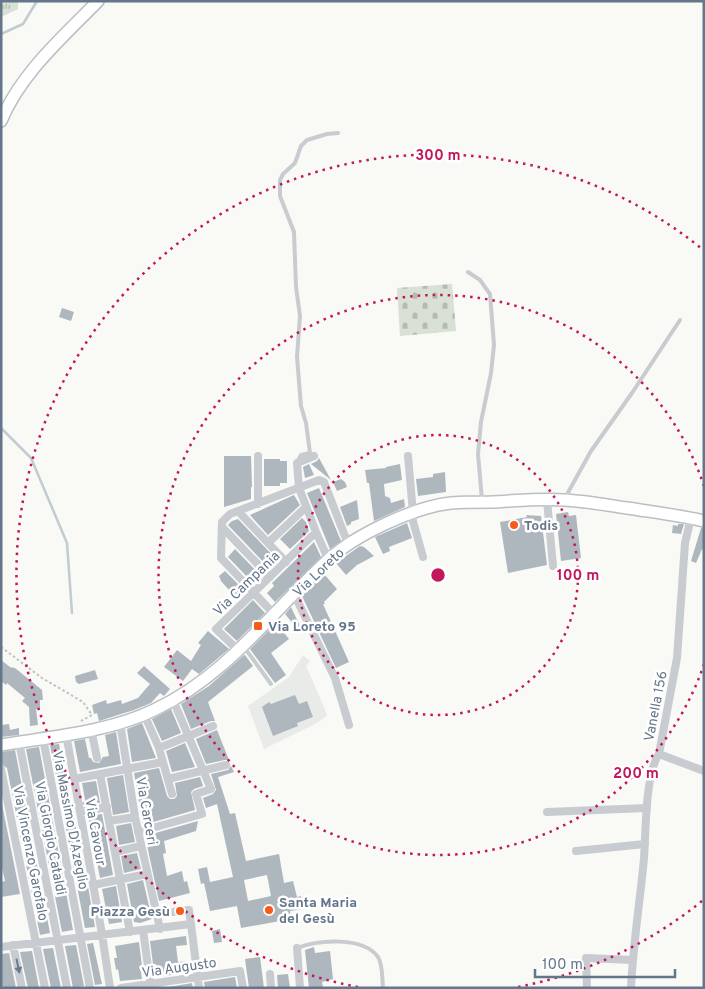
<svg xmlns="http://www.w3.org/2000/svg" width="705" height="989" font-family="Overpass,sans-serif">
<defs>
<pattern id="grass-tufts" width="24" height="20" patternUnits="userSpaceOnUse" patternTransform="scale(1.25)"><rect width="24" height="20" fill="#d9e1d6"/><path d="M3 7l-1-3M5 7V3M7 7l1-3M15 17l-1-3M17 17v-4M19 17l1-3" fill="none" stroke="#b4bbb3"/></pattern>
<pattern id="cemetery-stones" width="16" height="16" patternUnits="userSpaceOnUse" patternTransform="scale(1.25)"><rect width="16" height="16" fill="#d9e1d6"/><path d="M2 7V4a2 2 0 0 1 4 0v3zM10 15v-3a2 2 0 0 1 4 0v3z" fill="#b4bbb3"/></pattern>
</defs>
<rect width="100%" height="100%" fill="#f9f9f6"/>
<path fill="#e9ebe9" d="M303 655 310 661 306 666 324 707 327 716 315 724 264 749 248 706 289 677Z"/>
<path fill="url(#grass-tufts)" d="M1 1H18V9L1 17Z"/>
<path fill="url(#cemetery-stones)" d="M452 284 456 331 400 336 397 288Z"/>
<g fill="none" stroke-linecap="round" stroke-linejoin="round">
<path stroke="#c1ccd2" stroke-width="2.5" d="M1 34 23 24 37 1
M1 428 31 458 67 543 72 613"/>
</g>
<path fill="#aeb7be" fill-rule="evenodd" d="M62 308 74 312 71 321 59 317Z
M224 456H251L252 487H251V499L224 507Z
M319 458 331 480 311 464 317 461Z
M264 459H280V461H287V483H280V486H264Z
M309 464 314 475 305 478 303 467Z
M400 464 402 480 384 484 385 496 390 498 391 503 404 499 405 507 374 521 369 483H367L365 470 386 468V467Z
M445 472 446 492 418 496 416 479 433 477V474Z
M341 479 345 482 347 487 337 491 333 482Z
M319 488 341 541 330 549 307 493Z
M294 495 300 505 268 535 250 515Z
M357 500 359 519 351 522V524L347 526 340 507Z
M568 512 569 516 576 515 581 558 561 561 556 514Z
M526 515 541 516 547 565 508 573 500 522 527 517Z
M302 518 306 522 309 531 290 549 280 539Z
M238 519 278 561 270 569 228 525 232 521Z
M407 523 412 538 389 547 390 551 383 554 375 537Z
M678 524H684L681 534 672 533 673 525 678 526Z
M701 528H704V550L702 549 696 563 691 561Z
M314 542 321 557 275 602 267 593 274 586 272 583Z
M360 546 364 547 374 556 357 565 346 575 336 563Z
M235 549 262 577 254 584 228 557Z
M225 571 246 592 238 600 221 581 219 576Z
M324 574 337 589 324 602 325 604H323L349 662 336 668 302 596Z
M253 600 265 613 237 641 224 629Z
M291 607 302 630 299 631 285 614Z
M276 623 289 639 271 653 286 675 275 683 250 649Z
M208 631 229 649 199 674 192 669 183 681 164 667 177 650 191 661 201 645 198 643Z
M244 655H245L253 666 208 702 215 721H211L191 729 181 704 209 686Z
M1 660 10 667 15 668 42 690 43 700H40V708L36 709 38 725 30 726 29 707 22 701 25 698 7 683 6 685 1 681Z
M144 666 170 689 164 696 160 693 151 703 134 710 99 721 97 713 94 714 92 705 106 700 107 704 121 700 122 704 138 698 150 684 137 673Z
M95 670 98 679 79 684 76 682 75 676Z
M295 695 299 704 307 701 313 717 297 723 298 726 273 736 262 707 269 702 271 704Z
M171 709 181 733 162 741 152 719Z
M142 723 156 758 132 762 127 729Z
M9 724 10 730 19 728V735L1 737V725Z
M217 730 229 760H225L206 764 196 739Z
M116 732 121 764 80 772 74 741 85 739 89 758H91L93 762 99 763 103 757 109 756 105 735Z
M185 743 195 767 172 772 166 751Z
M59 744 89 892 95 927 85 928 50 745Z
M39 747 73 930 62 932 26 749Z
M15 750 50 933 40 935 7 768 1 764V752Z
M231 766 234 772 218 777 230 814 235 813 246 861 279 854 284 883 293 881 297 897 301 896 303 909 290 911 291 919 241 928 237 906 210 911 204 883 201 884 198 869 207 867 210 882 233 877 217 804 206 808 203 798 213 794 216 790 211 774 228 770ZM267 875 271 896 248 901 244 880Z
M159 768 167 796 170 799H174L177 796 175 783 200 777 203 786 194 789 191 792 195 810 143 825 134 773Z
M123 775 129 812 113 815 107 778Z
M96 781 100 803 86 805 82 783Z
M1 799 20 894 1 897V882L5 881 1 864Z
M102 814 113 875 100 878 88 816Z
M198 821 196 831 164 841 166 853 163 854 167 876 182 871 184 882 187 881 190 893 159 901 145 836Z
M131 823 135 842 119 845 116 826Z
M137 853 141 869 124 873 121 856Z
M143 880 152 919 140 923 134 922 127 884Z
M116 886 122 922 109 924 102 889Z
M220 929 222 942 214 943 212 931Z
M186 936 187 945 176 946 178 962 189 961 191 972 158 977 156 964H153L150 941Z
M139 942 142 966H140L142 979 120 981 118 969 116 970 114 958H117L115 946Z
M93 943 102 984 95 985 87 944Z
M76 945 84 986 73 988 65 946Z
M314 947 315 953 330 951 333 979 322 982 323 988H309L305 950Z
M53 948 61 988H51L43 949Z
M32 951 39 988H28L20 952Z
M9 953 16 988H3L1 981V954Z
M260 957 264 988H249L245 959Z
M288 974 290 988H278L277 975Z
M235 977 237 988H205L204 982Z
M192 983 193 988H163Z"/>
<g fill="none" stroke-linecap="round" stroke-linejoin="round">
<g stroke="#babfc4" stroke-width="14">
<path id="secondary" d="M1 121C21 73 63 37 98 1
M1 745C50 737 109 732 154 710 227 676 270 613 328 560 355 535 414 507 451 503 464 502 477 502 490 502 515 501 540 498 564 500 585 501 606 505 627 508 652 512 678 515 704 521"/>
</g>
<path stroke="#bfc2c4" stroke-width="2" stroke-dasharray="2.5 2.5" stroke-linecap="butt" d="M1 647 42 678 83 702 92 715 81 721"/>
<path stroke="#c8ccd0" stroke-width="4" d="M468 272 480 280 490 294 494 345 491 373 481 422 478 454 482 500
M298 461 301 455 310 453 306 423 301 406 297 357 300 316 296 287 294 232 280 196V180L283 174 295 163 301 146 307 140 327 134 338 133
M565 498 591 451 632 393 680 320
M244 647 271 684
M297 948C318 940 363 936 378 957 383 965 382 978 383 988"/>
<path stroke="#c8ccd0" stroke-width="8" d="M314 456 297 463 299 488 316 532 328 559
M408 456 413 513
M547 500 553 566
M258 504V456
M238 511 286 562
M411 514 423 557
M222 527 270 577
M268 543 306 507
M294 594 335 678 349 725
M274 614 221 558 222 522 230 514 319 480 324 482 348 544
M239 651 216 629 316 532
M144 714 159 748 172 794
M120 723 135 817 160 929
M91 729 97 758
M66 734 102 934 110 988
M43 738 90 988
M19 742 67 988
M159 748 213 726
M659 754 704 771
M1 769 45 988
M100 774 130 932
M74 779 163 762
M168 779 226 765
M80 812 107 807
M547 812 647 808
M109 821 135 817
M138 832 202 814 196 794 211 789 173 700
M576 851 645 844
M115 852 141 846
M93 885 147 874
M191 924 199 988
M143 930 151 988
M13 945 22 988
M1 947 191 924 189 910 156 914
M297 948 300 988
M270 974 271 988
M121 988 240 971 243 988
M587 988 586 958 632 960
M631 988C633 944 640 902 644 858 646 832 645 774 659 754L677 658 685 543 691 518"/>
<use href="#secondary" stroke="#fff" stroke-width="11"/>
</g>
<defs><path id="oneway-solid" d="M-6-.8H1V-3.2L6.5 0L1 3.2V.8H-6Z" transform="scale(1.25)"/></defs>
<use fill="#697b8e" href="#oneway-solid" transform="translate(18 966) rotate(78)"/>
<g fill="none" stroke="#c2185b" stroke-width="2.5" stroke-dasharray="2.5 5">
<circle cx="438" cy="575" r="140"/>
<path d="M704 664A280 280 0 1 1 704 486"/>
<path d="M702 901A420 420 0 0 1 518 987M358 987A420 420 0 1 1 702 249"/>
</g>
<g fill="#f65b19" stroke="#fff" stroke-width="2">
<circle cx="514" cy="525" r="5"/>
<rect x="253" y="621" width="10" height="10" rx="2.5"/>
<circle cx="269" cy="910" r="5"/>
<circle cx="180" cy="911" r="5"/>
</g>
<g text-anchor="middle" stroke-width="5" stroke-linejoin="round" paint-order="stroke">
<g font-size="14" font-weight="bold" fill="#64778a" stroke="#fff" text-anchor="start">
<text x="524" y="530">Todis</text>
<text x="268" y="631">Via Loreto 95</text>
<text x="279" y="907">Santa Maria<tspan x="279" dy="16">del Gesù</tspan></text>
<text x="170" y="916" text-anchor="end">Piazza Gesù</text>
</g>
<g font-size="14" fill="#64778a" stroke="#fff">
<text transform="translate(318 572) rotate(-43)" y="5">Via Loreto</text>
<text transform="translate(246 583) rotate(-44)" y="5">Via Campania</text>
<text transform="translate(655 706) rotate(-79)" y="5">Vanella 156</text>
<text transform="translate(147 811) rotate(80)" y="5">Via Carceri</text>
<text transform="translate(71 820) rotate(79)" y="5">Via Massimo D'Azeglio</text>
<text transform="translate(96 832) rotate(80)" y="5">Via Cavour</text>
<text transform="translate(51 838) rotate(79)" y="5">Via Giorgio Cataldi</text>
<text transform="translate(31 853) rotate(79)" y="5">Via Vincenzo Garofalo</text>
<text transform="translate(179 967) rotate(-8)" y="5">Via Augusto</text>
</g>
</g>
<circle cx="438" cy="575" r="8" fill="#c2185b" stroke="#fff" stroke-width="2.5"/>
<g font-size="15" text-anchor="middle" font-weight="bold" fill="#c2185b" stroke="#fff" stroke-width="5" stroke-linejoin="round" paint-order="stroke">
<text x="438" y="160">300 m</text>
<text x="578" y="580">100 m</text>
<text x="636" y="778">200 m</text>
</g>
<rect width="705" height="989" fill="none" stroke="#64778a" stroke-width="5"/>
<path d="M535 969v8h140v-8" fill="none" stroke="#64778a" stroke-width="2.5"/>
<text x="542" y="969" font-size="15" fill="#64778a" stroke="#ffffff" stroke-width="4" paint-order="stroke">100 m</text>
</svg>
